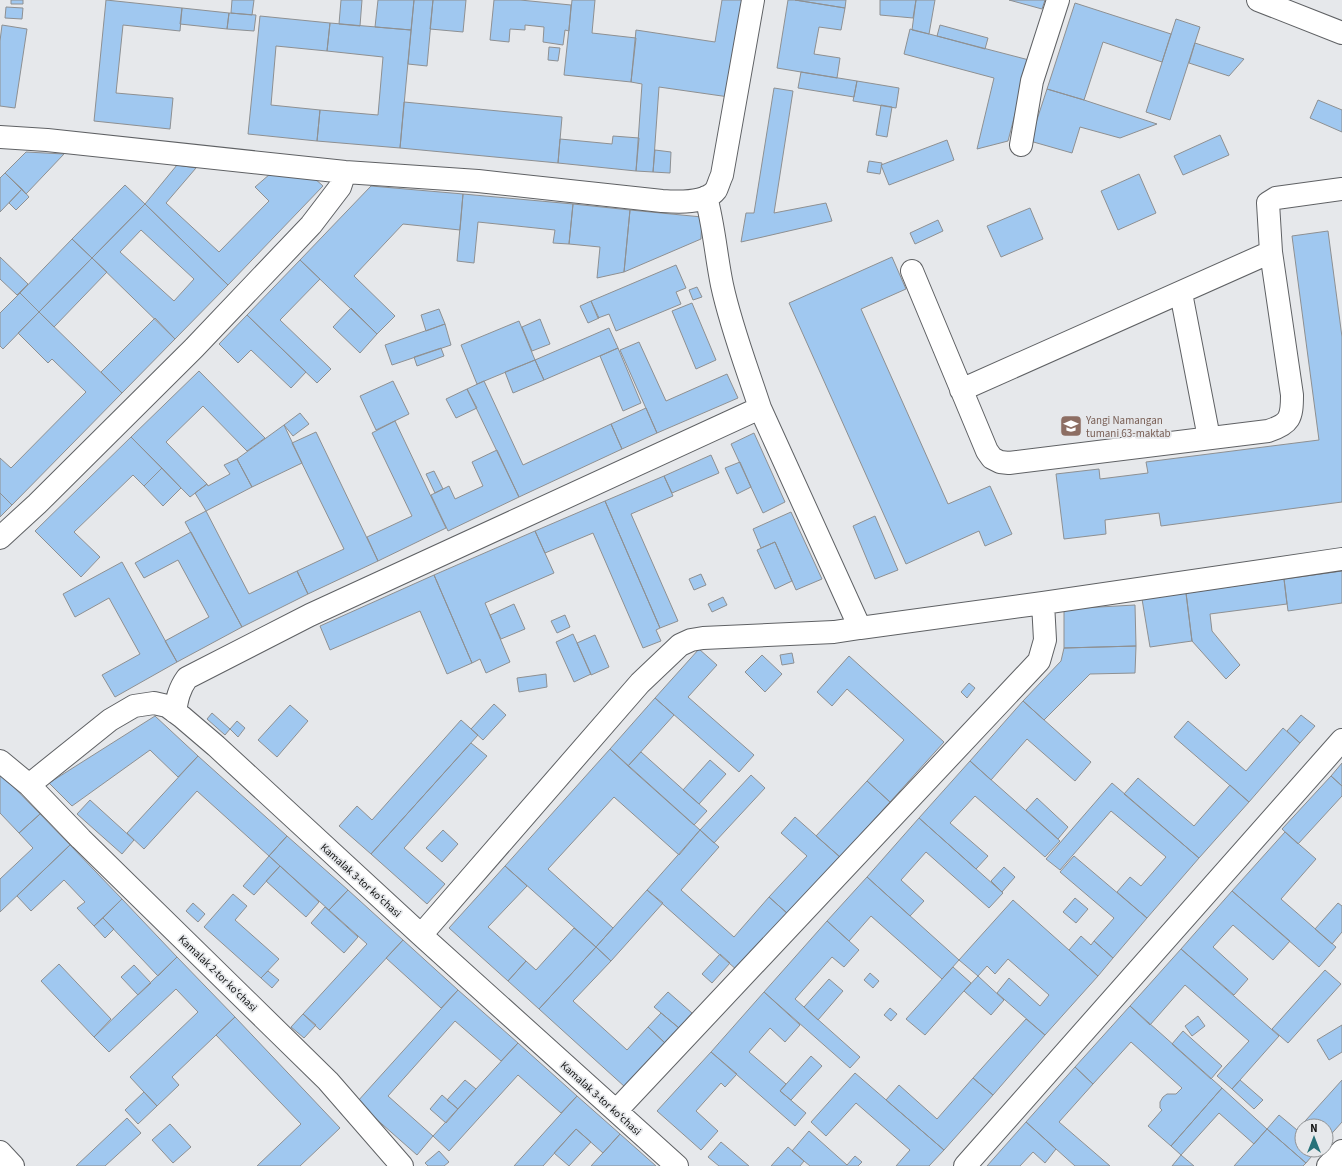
<svg xmlns="http://www.w3.org/2000/svg" width="1342" height="1166" font-family="'Source Sans 3',sans-serif">
<rect width="100%" height="100%" fill="#e6e8eb"/>
<path fill="#a0c8f0" stroke="#8e9092" fill-rule="evenodd" d="M11 0H23V4H11Z
M106 0 182 8 180 31 123 25 116 93 173 98 170 129 94 121Z
M232 0H254L252 15 231 13Z
M341 0H362L360 26 339 24Z
M378 0H414L411 30 375 27Z
M414 0H433L427 66 408 64Z
M433 0H466L463 32 430 29Z
M494 0H520L571 5 569 31 565 30 563 45 543 42 544 27 525 25V30L510 29 509 42 490 40Z
M572 0H595L592 33 636 38 631 82 564 75Z
M722 0H744L729 97 659 87 653 172 636 171 642 84 631 82 636 30 715 42Z
M788 0H795L845 8 841 30 819 27 814 54 840 58 837 78 777 68Z
M795 0H846L845 8Z
M880 0H916L913 18 880 15Z
M916 0H935L929 34 912 30Z
M1009 0H1045L1042 9Z
M1075 3 1171 34 1162 62 1103 42 1084 100 1047 89Z
M6 7 23 8 22 19 5 18Z
M182 8 229 13 227 29 180 24Z
M229 13 256 15 254 31 227 29Z
M260 16 330 23 327 51 276 46 271 105 320 110 317 141 248 134Z
M1176 19 1200 27 1170 120 1146 112Z
M330 23 411 30 400 148 317 141 320 110 378 115 383 57 327 51Z
M2 25 27 29 15 108 0 106V41Z
M940 25 988 38 985 49 937 36Z
M910 29 1029 60 1008 141 977 149 994 78 904 54Z
M1195 43 1244 59 1229 76 1189 63Z
M549 47 560 48 558 61 548 60Z
M801 72 857 81 854 97 798 88Z
M857 81 899 88 896 108 853 101Z
M774 88 793 91 774 213 826 203 832 221 741 242 746 213H754Z
M1047 89 1084 100 1157 124 1120 138 1080 127 1072 153 1030 141Z
M1318 100 1342 110V132L1310 118Z
M404 102 562 117 558 163 400 148Z
M881 105 892 107 887 137 876 135Z
M1220 135 1229 155 1183 175 1174 156Z
M613 136 639 138 636 171 558 163 560 139 612 144Z
M947 140 954 160 889 185 881 165Z
M655 150 671 152 670 173 653 172Z
M26 152 64 154 26 194 5 173Z
M869 161 882 163 880 174 867 172Z
M177 165 196 168 166 203 219 252 269 201 255 187 270 174 313 177 323 186 228 285 145 204Z
M5 173 22 189 0 212V178Z
M1139 174 1156 213 1118 230 1101 191Z
M125 185 145 204 92 258 72 239Z
M371 186 463 194 460 230 403 224 354 276 395 316 377 334 300 260Z
M22 189 29 197 16 210 9 203Z
M463 194 573 204 569 244 553 243 555 230 478 222 474 263 457 261Z
M145 204 228 285 175 339 92 258ZM141 230 194 279 174 301 120 252Z
M573 204 630 210 624 272 597 278 600 247 569 244Z
M1030 208 1043 239 1001 257 987 226Z
M630 210 702 217 701 239 624 272Z
M938 220 943 231 915 244 910 233Z
M1328 231 1342 337V502L1161 526 1159 513 1105 520 1106 534 1064 539 1056 474 1099 469 1100 479 1148 473 1146 462 1319 440 1292 236Z
M72 239 92 258 39 312 20 293Z
M0 257 28 284 17 295 0 279Z
M892 257 906 289 861 309 948 504 990 486 1012 534 985 546 979 531 906 564 789 303Z
M92 258 107 272 54 327 39 312Z
M300 260 320 279 280 320 331 369 317 383 247 315Z
M676 265 686 288 676 292 681 304 616 331 609 314 598 318 591 301Z
M697 287 702 297 693 300 689 290Z
M20 293 39 312 3 349 0 346V313Z
M591 301 599 318 588 323 580 306Z
M692 303 716 360 696 369 672 311Z
M351 308 377 334 360 353 333 327Z
M439 309 445 324 426 331 421 315Z
M39 312 122 393 12 505 0 493V458L11 468 86 392 52 359 48 363 18 333Z
M247 315 306 372 291 388 251 350 238 363 219 344Z
M155 318 175 339 122 393 101 372Z
M540 319 550 344 532 351 522 327Z
M519 321 535 360 477 384 461 345Z
M445 324 451 345 392 365 385 345Z
M609 328 618 348 544 380 535 360Z
M639 342 666 401 727 374 738 398 657 433 620 350Z
M441 348 444 356 417 366 414 357Z
M618 348 641 403 623 411 600 356Z
M535 360 544 380 513 393 505 372Z
M199 371 265 438 247 451 203 406 166 442 207 484 190 497 131 437Z
M393 381 409 414 376 430 360 396Z
M484 381 523 465 611 424 622 449 519 497 467 389Z
M467 389 477 408 456 418 446 399Z
M646 408 657 433 622 449 611 424Z
M300 413 309 424 293 436 284 425Z
M395 421 446 528 378 561 367 537 412 516 372 433Z
M284 425 302 463 252 487 237 459Z
M316 432 378 561 308 594 297 571 344 549 292 443Z
M754 433 785 502 763 513 731 444Z
M131 437 162 468 144 486 133 475 74 532 100 557 81 577 35 531Z
M497 450 519 497 448 531 431 495 449 486 455 499 483 486 472 462Z
M711 455 719 473 672 493 664 476Z
M237 459 252 487 206 511 195 493 207 484 208 486 230 474 224 465Z
M740 462 751 487 737 494 725 468Z
M162 468 181 488 163 506 144 486Z
M434 471 443 489 435 493 426 474Z
M664 476 673 496 631 514 678 621 660 628 605 501Z
M0 493 12 505 0 517Z
M605 501 660 628 656 630 661 641 643 648 593 533 545 553 535 531Z
M206 511 249 594 297 571 308 594 242 627 185 522Z
M791 512 822 579 796 590 775 542 761 548 753 529Z
M875 516 898 570 875 579 853 526Z
M535 531 554 573 485 603 510 662 486 673 480 659 472 663 434 575Z
M191 532 242 627 177 662 165 641 209 617 178 560 144 578 135 563Z
M775 542 792 581 775 589 757 550Z
M122 562 177 662 115 697 102 675 140 654 109 598 75 617 63 594Z
M1342 571V603L1288 611 1284 579Z
M701 574 706 585 694 590 689 579Z
M434 575 472 663 447 674 420 611 330 650 320 626Z
M1284 579 1287 604 1210 614 1212 631 1240 665 1226 679 1192 641 1186 593Z
M1186 593 1192 641 1150 647 1142 599Z
M723 597 727 605 712 612 708 604Z
M514 604 525 629 501 639 490 615Z
M1135 605 1136 646 1064 648V609Z
M565 615 570 627 557 633 551 621Z
M573 634 591 674 574 682 556 642Z
M595 635 609 667 591 675 577 643Z
M1136 646 1135 673 1090 674 1044 720 1023 701 1061 661 1064 648Z
M699 649 717 665 688 697 754 755 739 772 655 698Z
M792 653 794 663 782 665 780 655Z
M762 655 782 674 765 692 745 672Z
M849 656 944 742 890 802 867 781 904 740 847 689 832 706 817 692Z
M546 674 547 687 519 692 517 678Z
M969 683 975 688 967 698 961 692Z
M655 698 674 715 628 766 610 749Z
M1023 701 1091 762 1075 781 1027 739 991 780 970 761Z
M494 704 506 715 483 740 471 729Z
M290 705 308 721 277 757 258 740Z
M212 713 230 729 225 735 207 719Z
M1301 715 1315 726 1300 743 1287 731Z
M155 716 198 756 178 777 150 750 72 806 49 783Z
M461 720 478 735 371 854 339 826 357 806 372 820Z
M237 721 245 728 238 737 230 729Z
M1188 721 1246 771 1283 728 1300 743 1249 802 1174 737Z
M471 743 487 756 404 848 445 884 427 904 371 854Z
M610 749 700 830 679 855 614 797 548 869 613 928 596 947 505 866Z
M641 752 707 811 694 825 628 766Z
M198 756 287 836 269 856 197 791 144 849 127 833Z
M710 760 726 774 699 804 683 790Z
M970 761 1060 841 1045 857 975 796 950 823 988 856 976 869 919 818Z
M1342 763V786L1331 776Z
M0 773 40 814 19 833 0 813Z
M751 775 765 788 714 843 700 830Z
M1331 776 1342 786V796L1298 844 1282 829Z
M1138 778 1194 826 1230 785 1249 802 1199 858 1124 794Z
M867 781 890 802 840 857 816 836Z
M1112 783 1199 858 1147 918 1117 892 1130 877 1141 886 1166 857 1111 811 1060 870 1046 859Z
M1037 798 1068 827 1058 839 1026 810Z
M90 800 134 840 122 854 77 814Z
M40 814 70 845 0 912V879L33 848 19 833Z
M795 817 840 857 788 914 769 897 807 856 781 833Z
M919 818 1003 893 989 908 926 852 901 880 924 901 910 916 867 877Z
M443 830 458 844 442 862 426 848Z
M700 830 719 847 681 890 734 937 769 897 788 914 738 971 647 890Z
M1285 832 1316 859 1281 899 1336 947 1319 967 1232 891Z
M287 836 348 890 329 910 269 856Z
M70 845 122 899 94 926 77 908 85 902 64 880 31 911 17 896Z
M269 856 280 866 254 895 243 886Z
M1074 856 1147 918 1113 958 1094 941 1114 918 1060 872Z
M280 866 319 902 306 917 266 881Z
M505 866 527 886 488 927 526 961 508 981 449 928Z
M1004 867 1015 877 1002 892 991 881Z
M867 877 959 960 942 979 871 916 849 941 827 921Z
M348 890 403 940 320 1030 303 1014 367 944 329 910Z
M647 890 663 903 611 961 596 947Z
M1232 891 1290 941 1273 960 1233 925 1213 947 1248 979 1234 995 1181 949Z
M233 894 247 906 235 920 279 959 261 978 204 927Z
M1075 898 1088 909 1076 923 1063 912Z
M122 899 177 957 158 976 103 918Z
M1013 900 1098 976 1045 1035 997 993 1009 978 1040 1006 1049 995 1008 959 995 974 987 966 978 976 959 960Z
M193 903 205 914 198 922 186 911Z
M1338 903 1342 906V932L1332 944 1315 929Z
M325 907 358 937 344 953 311 923Z
M103 918 114 929 105 938 94 926Z
M827 921 859 950 844 967 832 957 795 999 860 1057 850 1068 764 992Z
M574 928 596 947 539 1009 508 981 526 961 536 970Z
M1081 936 1091 945 1094 941 1113 958 1098 976 1069 950Z
M403 940 458 990 441 1008 386 958Z
M596 947 611 961 573 1001 627 1050 648 1027 665 1043 625 1087 539 1009Z
M1181 949 1279 1036 1232 1089 1217 1076 1249 1041 1185 985 1150 1025 1130 1006Z
M720 954 730 963 712 983 702 974Z
M177 957 235 1017 172 1077 179 1085 157 1106 130 1077 198 1012 176 989 109 1052 94 1037Z
M59 964 111 1019 94 1037 41 981Z
M134 965 151 983 138 995 121 977Z
M953 967 971 983 925 1035 906 1019Z
M1325 970 1341 984 1288 1043 1272 1029Z
M268 971 279 980 272 988 261 978Z
M870 973 879 981 873 988 864 980Z
M978 976 1004 1000 991 1015 964 991Z
M829 979 843 991 818 1020 804 1007Z
M458 990 518 1043 501 1061 455 1021 388 1096 433 1136 417 1155 357 1102Z
M668 992 692 1013 679 1028 654 1007Z
M764 992 800 1025 785 1042 770 1028 749 1052 786 1084 780 1091 806 1113 795 1126 711 1052Z
M1130 1006 1222 1088 1171 1146 1148 1126 1162 1110 1160 1108V1102L1163 1097 1167 1094H1176L1182 1088 1131 1042 1093 1084 1075 1067Z
M890 1008 897 1014 891 1021 884 1015Z
M661 1013 679 1028 665 1043 648 1027Z
M303 1014 316 1025 304 1038 291 1027Z
M1198 1016 1205 1026 1192 1036 1185 1026Z
M235 1017 340 1128 300 1166H257L301 1124 216 1035Z
M1026 1019 1045 1035 993 1095 973 1078Z
M1342 1025V1052L1329 1060 1317 1040Z
M1183 1031 1222 1066 1211 1079 1172 1044Z
M518 1043 577 1096 561 1113 518 1075 449 1151 433 1136Z
M711 1052 737 1074 725 1087 721 1083 696 1111 718 1131 701 1150 657 1111Z
M811 1056 822 1066 791 1100 780 1091Z
M1075 1067 1093 1084 1059 1122 1110 1166H1075L1026 1122Z
M855 1073 944 1150 929 1166H896L910 1150 856 1103 826 1136 811 1122Z
M973 1078 993 1095 944 1150 886 1100 899 1085 937 1119Z
M465 1080 476 1089 458 1109 447 1100Z
M1240 1080 1263 1100 1254 1109 1232 1089Z
M1342 1080V1122L1326 1140V1126H1302V1150H1317L1306 1163 1267 1129 1279 1115 1297 1130Z
M1222 1088 1267 1129 1254 1144 1219 1113 1181 1155 1171 1146Z
M144 1092 157 1106 138 1124 125 1110Z
M442 1095 458 1109 446 1123 430 1109Z
M577 1096 620 1134 603 1153 576 1129 543 1166H514Z
M127 1118 141 1133 105 1166H76Z
M1026 1122 1056 1149 1045 1163 1033 1152 1020 1166H987Z
M170 1124 191 1147 173 1163 152 1140Z
M576 1129 591 1142 569 1166 554 1153Z
M1267 1129 1306 1163 1303 1166H1234Z
M809 1131 847 1165 855 1156 862 1162 858 1166H810L792 1151Z
M620 1134 656 1166H591Z
M721 1142 749 1166H719L708 1157Z
M788 1147 804 1161 800 1166H771Z
M439 1151 449 1162 444 1166H428L425 1163Z
M1181 1155 1194 1166H1172Z"/>
<g fill="none" stroke-linecap="round" stroke-linejoin="round">
<g stroke="#5f6164" stroke-width="24">
<path id="minor" d="M1258 0 1342 33
M0 137 47 140 345 172 478 181 662 201C677 202 705 204 716 190 718 186 720 179 722 175L753 0
M1021 145 1032 81 1058 0
M706 197C714 226 716 256 722 285 731 327 747 368 760 408
M912 271 987 451 992 458 1000 462 1009 463 1268 431C1290 424 1292 418 1292 395L1271 252 1268 203 1276 198 1342 189
M1181 293 1209 438
M961 390 1271 252
M0 538 37 504 194 348 311 225 340 187 345 172
M175 712C177 699 179 689 187 678L310 615 760 408 860 628 1043 603 1342 559
M0 761 29 785 81 839 328 1081 402 1166
M29 785 110 720 134 706 154 703 167 706 182 717 216 746 421 935 677 1166
M421 935 640 683 680 645 691 640 703 638 834 632 860 628
M616 1111 1039 661 1045 640 1043 603
M0 1152 13 1166
M965 1166 1342 740
M1328 1166 1342 1151"/>
</g>
<use href="#minor" stroke="#fff" stroke-width="22"/>
</g>
<defs>
<g id="school-square" transform="scale(1.15)"><rect x="-9" y="-9" width="18" height="18" rx="4" fill="#8d6e63" stroke="#e6e8eb"/><path d="M0-5L7-2L0 1L-7-2ZM-4 1L0 2.5L4 1V4Q0 6-4 4Z" fill="#fff"/></g>
</defs>
<g fill-rule="evenodd">
<use href="#school-square" x="1071" y="426"/>
</g>
<g text-anchor="middle" stroke-width="3.5" stroke-linejoin="round" paint-order="stroke">
<g font-size="11" fill="#785e54" stroke="#e6e8eb" text-anchor="start">
<text x="1086" y="424">Yangi Namangan<tspan x="1086" dy="13">tumani 63-maktab</tspan></text>
</g>
<g font-size="11" fill="#121313" stroke="#e6e8eb">
<text transform="translate(361 880) rotate(42)" y="4">Kamalak 3-tor koʻchasi</text>
<text transform="translate(218 973) rotate(44)" y="4">Kamalak 2-tor koʻchasi</text>
<text transform="translate(601 1098) rotate(42)" y="4">Kamalak 3-tor koʻchasi</text>
</g>
</g>
<g transform="translate(1314 1138)"><circle r="19" fill="#e6e8eb" stroke="#919395"/>
<path d="M0-3L7 15L0 10L-7 15Z" fill="#287279"/>
<text y="-6" font-size="11" font-weight="bold" text-anchor="middle" fill="#121313">N</text>
</g>
</svg>
